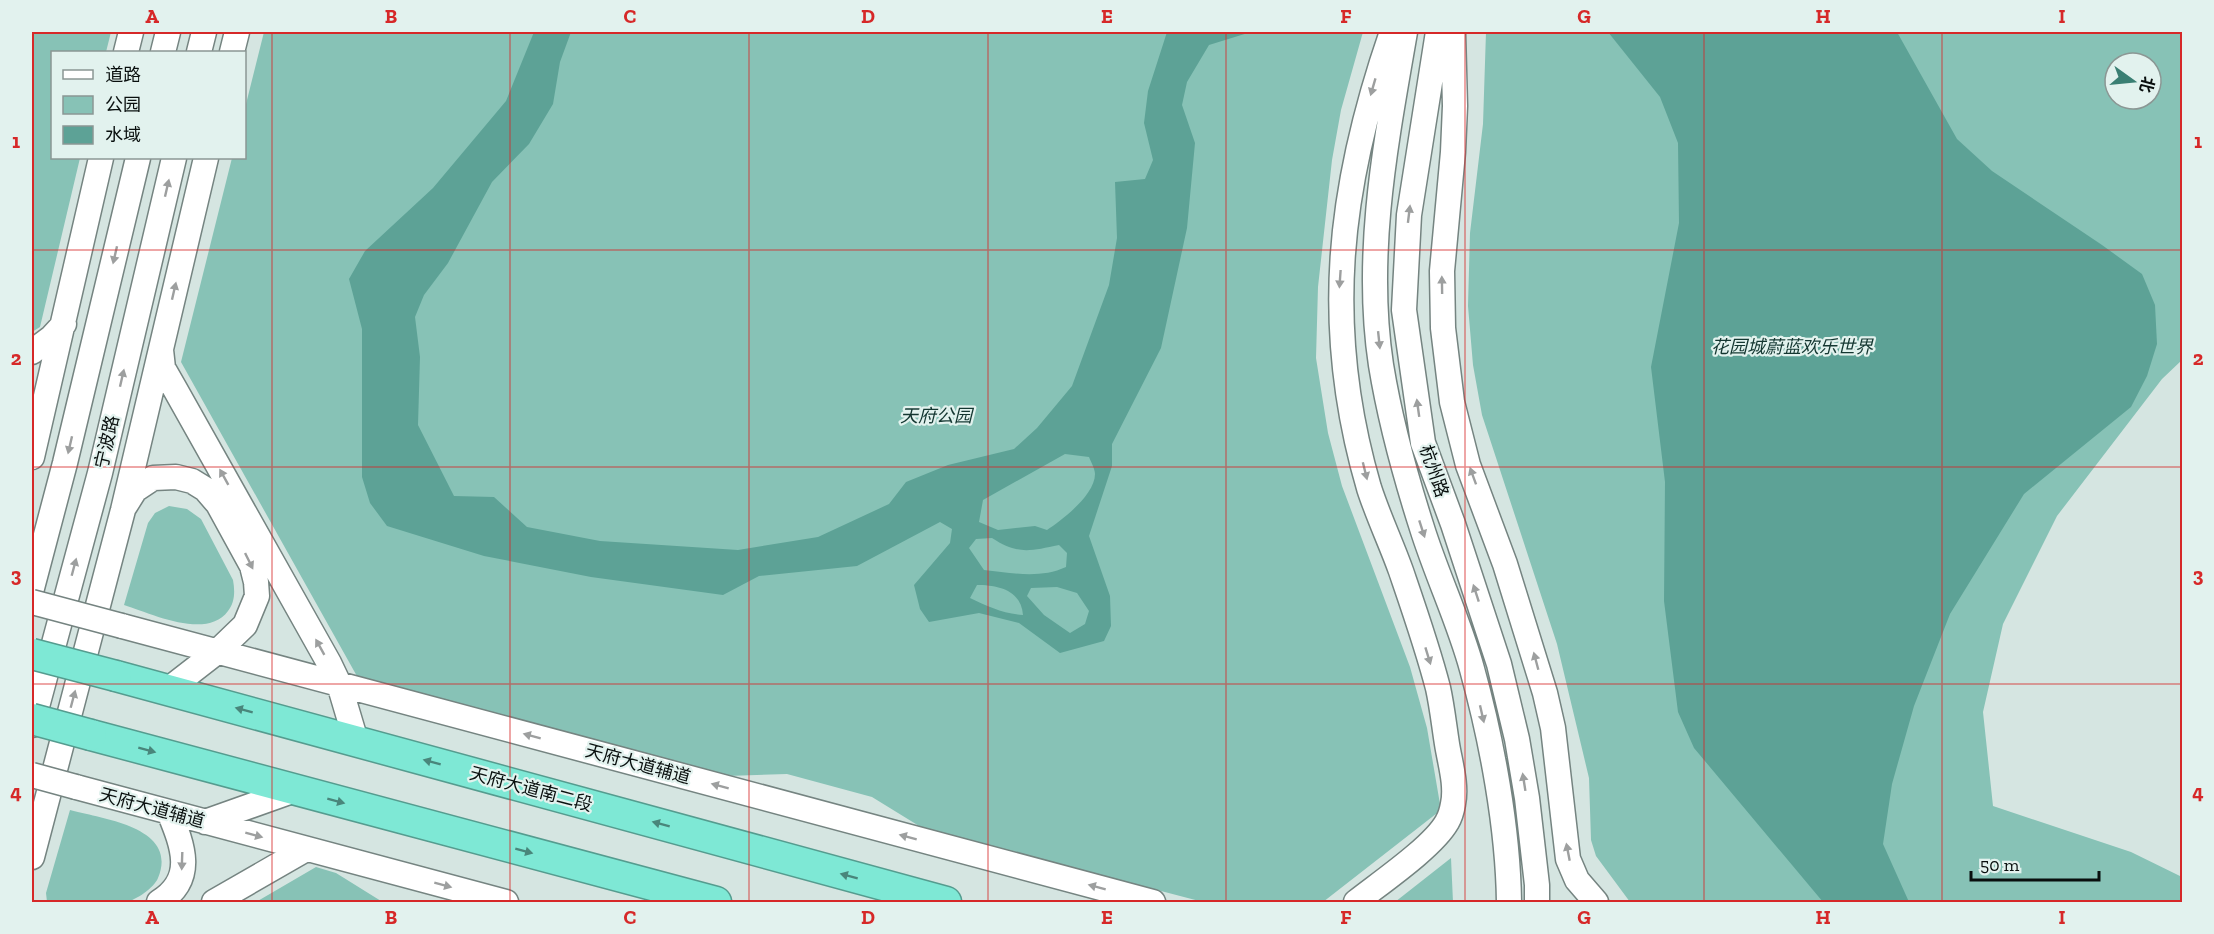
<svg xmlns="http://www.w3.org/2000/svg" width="2214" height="934" font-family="'Zilla Slab','Noto Sans SC',serif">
<rect width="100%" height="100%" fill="#d5e5e1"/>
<path fill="#87c2b6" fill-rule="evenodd" d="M32 32H111L106 52H52V158H80L40 327 32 332Z
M264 32H1363L1341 110 1332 160 1318 287 1316 358 1328 433 1342 486 1410 667 1427 728 1441 810 1323 902H1203L924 829 872 797 787 774 727 776 358 678 181 362 232 158H244L245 108Z
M1486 32H2182V360L2162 379 2057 516 2003 624 1983 712 1993 806 2131 852 2182 877V902H1630L1596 856 1591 840 1589 778 1557 644 1482 415 1473 365 1468 306 1470 233 1483 124ZM2115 63H2151V99H2115Z
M169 506 187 509 201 519 233 580C235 591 235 602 228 611 207 640 152 614 124 605L148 523 155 513Z
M70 810C103 819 179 827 158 878 154 888 136 900 126 902 119 904 110 902 102 902 84 902 65 903 47 902L46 893Z
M1451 858 1453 902H1395Z
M316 867 336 873 381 901 388 902H256Z"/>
<path fill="#5da296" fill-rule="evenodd" d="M534 32H571L560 62 553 104 529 144 492 182 448 263 424 295 415 317 420 357 418 425 454 496 494 497 527 527 600 541 738 550 818 537 889 504 906 482 948 465 1014 449 1037 428 1072 386 1109 285 1117 238 1115 182 1145 179 1153 160 1144 123 1148 91 1167 32H1251L1209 45 1187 82 1182 105 1195 143 1187 228 1161 348 1112 444V466L1089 536 1110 596 1111 626 1104 641 1060 653 1019 623 979 613 929 622 920 609 914 585 950 543 952 529 940 522 857 566 759 576 723 595 591 577 484 556 387 526 370 503 362 477V329L349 279 365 251 433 188 506 101ZM1065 454 1089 457C1091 462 1095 469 1095 474 1095 495 1062 520 1047 530L1035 526 998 530 979 522 983 500ZM992 538C1018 555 1030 551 1059 545L1067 553 1066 567C1040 579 1012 573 984 570L969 548 976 539ZM977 585C998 585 1021 590 1023 615 1004 614 987 606 970 598ZM1057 587 1077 593 1089 611 1085 624 1070 633 1044 615 1027 596 1031 588Z
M1608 32H1897L1957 139 1992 171 2102 245 2142 274 2155 305 2157 344 2147 376 2131 407 2024 494 1950 614 1914 706 1892 784 1883 844 1909 902H1823L1694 748 1678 712 1664 601 1665 482 1651 367 1679 223 1678 143 1660 97Z"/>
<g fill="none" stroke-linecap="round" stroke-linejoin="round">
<g stroke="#758481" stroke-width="27">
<path id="secondary" d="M1405 32C1386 142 1364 253 1381 365 1390 420 1405 475 1422 528 1437 576 1459 621 1472 669 1492 741 1508 828 1509 902
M1438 32 1409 215 1404 310 1423 443 1453 524 1499 664 1517 739 1527 798 1537 885V902
M1453 32 1455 106 1453 152 1442 271 1443 328 1452 402 1468 465 1505 564 1545 693 1553 728 1568 859 1577 880 1596 902
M126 52 131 32
M163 52 168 32
M199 52 204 32
M232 52 237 32
M161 350 163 368 175 389 329 663 339 684 356 741
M32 352 52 337 64 324
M32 457 101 158
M125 506 135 490 153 478 176 477 192 481 205 489 218 504 252 566 256 582 257 596 245 625 218 651 169 689
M32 588 65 463 138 158
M122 626 1153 902
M32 725 100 473 174 158
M76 787 506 902
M205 822 295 790
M32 857 123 510 206 158
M159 902C196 879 183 846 169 812
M214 902 306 849
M1356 902C1380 883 1433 847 1447 822 1450 817 1452 810 1453 804 1457 785 1450 763 1447 744 1444 725 1442 706 1438 688 1428 649 1414 609 1401 571 1391 543 1378 516 1369 488 1322 327 1338 188 1392 32"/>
</g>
<g stroke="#559c8f" stroke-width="33">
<path id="highway" d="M116 676 946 902
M91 735 716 902"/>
</g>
<use href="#secondary" stroke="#fff" stroke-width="24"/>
<use href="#highway" stroke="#7ee8d5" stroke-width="30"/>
<g stroke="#758481" stroke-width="27" stroke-linecap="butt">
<path id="secondary-bridge" d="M32 602 122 626
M32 775 76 787"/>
</g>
<g stroke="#559c8f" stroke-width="33" stroke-linecap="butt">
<path id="highway-bridge" d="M32 654 116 676
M32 719 91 735"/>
</g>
<use href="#secondary-bridge" stroke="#fff" stroke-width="24"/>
<use href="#highway-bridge" stroke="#7ee8d5" stroke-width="30"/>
</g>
<defs><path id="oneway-solid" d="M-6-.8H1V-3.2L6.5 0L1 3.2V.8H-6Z" transform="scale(1.5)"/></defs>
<g fill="#9d9f9f">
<use href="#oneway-solid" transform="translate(1373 87) rotate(106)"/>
<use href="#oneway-solid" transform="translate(167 188) rotate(-77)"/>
<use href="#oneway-solid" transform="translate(1409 214) rotate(-83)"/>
<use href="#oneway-solid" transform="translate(115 255) rotate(103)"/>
<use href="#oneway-solid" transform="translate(1340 279) rotate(94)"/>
<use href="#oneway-solid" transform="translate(1442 285) rotate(-91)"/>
<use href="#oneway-solid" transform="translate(174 291) rotate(-77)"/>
<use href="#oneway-solid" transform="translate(1379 340) rotate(84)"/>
<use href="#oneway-solid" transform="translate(122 378) rotate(-77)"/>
<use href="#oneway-solid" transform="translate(1418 408) rotate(-98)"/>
<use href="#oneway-solid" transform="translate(70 445) rotate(103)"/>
<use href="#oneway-solid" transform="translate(1365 471) rotate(76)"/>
<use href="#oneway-solid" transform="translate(1473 476) rotate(-110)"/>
<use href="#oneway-solid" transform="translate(224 477) rotate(-119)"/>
<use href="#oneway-solid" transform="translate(1422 529) rotate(72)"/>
<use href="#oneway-solid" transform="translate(249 561) rotate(64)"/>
<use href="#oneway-solid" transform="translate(74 567) rotate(-75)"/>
<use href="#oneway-solid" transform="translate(1476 593) rotate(-108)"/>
<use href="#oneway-solid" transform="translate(320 647) rotate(-119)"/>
<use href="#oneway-solid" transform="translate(1428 656) rotate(73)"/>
<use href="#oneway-solid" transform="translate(1536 661) rotate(-105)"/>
<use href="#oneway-solid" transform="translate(73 699) rotate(-75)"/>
<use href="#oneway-solid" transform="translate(1482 714) rotate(77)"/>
<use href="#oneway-solid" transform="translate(532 736) rotate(-165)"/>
<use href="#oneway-solid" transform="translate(1524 782) rotate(-99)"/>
<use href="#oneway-solid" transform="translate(720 786) rotate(-165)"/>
<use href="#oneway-solid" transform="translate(254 835) rotate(15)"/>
<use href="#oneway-solid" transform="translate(908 837) rotate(-165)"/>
<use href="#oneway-solid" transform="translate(1568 852) rotate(-101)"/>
<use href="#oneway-solid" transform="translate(182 861) rotate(92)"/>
<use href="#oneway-solid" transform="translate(443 885) rotate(15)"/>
<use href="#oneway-solid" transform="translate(1097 887) rotate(-165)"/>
</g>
<g fill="#49867b">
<use href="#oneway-solid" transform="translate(244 710) rotate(-165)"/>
<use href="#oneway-solid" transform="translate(147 750) rotate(15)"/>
<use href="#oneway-solid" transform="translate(432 762) rotate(-165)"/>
<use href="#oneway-solid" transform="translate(336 801) rotate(15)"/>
<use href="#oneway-solid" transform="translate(661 824) rotate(-165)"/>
<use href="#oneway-solid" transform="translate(524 851) rotate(15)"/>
<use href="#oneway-solid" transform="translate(849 876) rotate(-165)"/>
</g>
<path fill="none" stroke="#d62828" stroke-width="1.5" stroke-opacity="0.55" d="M272 32V902M510 32V902M749 32V902M988 32V902M1226 32V902M1465 32V902M1704 32V902M1942 32V902M32 250H2182M32 467H2182M32 684H2182"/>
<g text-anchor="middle" stroke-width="4.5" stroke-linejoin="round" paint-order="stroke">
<g font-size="18" font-style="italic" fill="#133630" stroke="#e2f2ee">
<text x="1792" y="353">花园城蔚蓝欢乐世界</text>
<text x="936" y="422">天府公园</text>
</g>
<g font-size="18" fill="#090f0e" stroke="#e2f2ee">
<text transform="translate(107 442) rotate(-77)" y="6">宁波路</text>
<text transform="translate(1434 471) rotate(71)" y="6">杭州路</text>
<text transform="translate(638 764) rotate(15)" y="6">天府大道辅道</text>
<text transform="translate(531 789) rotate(15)" y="6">天府大道南二段</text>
<text transform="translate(152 808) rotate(15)" y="6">天府大道辅道</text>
</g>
</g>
<rect width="2214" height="934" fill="none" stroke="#e2f2ee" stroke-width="66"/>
<rect x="51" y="51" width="195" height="108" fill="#e2f2ee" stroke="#8b9794" stroke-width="1.5"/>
<rect x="63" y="70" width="30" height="9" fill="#ffffff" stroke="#8b9794" stroke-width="1.5"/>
<text x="105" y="81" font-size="18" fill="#090f0e">道路</text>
<rect x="63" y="96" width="30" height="18" fill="#87c2b6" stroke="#8b9794" stroke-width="1.5"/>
<text x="105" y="111" font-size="18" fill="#090f0e">公园</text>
<rect x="63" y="126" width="30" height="18" fill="#5da296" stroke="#8b9794" stroke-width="1.5"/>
<text x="105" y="141" font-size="18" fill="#090f0e">水域</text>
<g transform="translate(2133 81) rotate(105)"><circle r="28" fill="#e2f2ee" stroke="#8b9794" stroke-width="1.5"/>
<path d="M0-4.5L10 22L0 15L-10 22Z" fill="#3a7f73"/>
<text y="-9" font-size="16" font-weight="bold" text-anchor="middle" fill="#090f0e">北</text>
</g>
<path d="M1971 871v9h128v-9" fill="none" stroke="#090f0e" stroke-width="3"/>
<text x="1980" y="871" font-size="18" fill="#090f0e" stroke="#e2f2ee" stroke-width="4.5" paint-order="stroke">50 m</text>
<rect x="33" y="33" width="2148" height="868" fill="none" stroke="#d62828" stroke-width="2"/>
<g font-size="20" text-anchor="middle" font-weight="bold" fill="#d62828">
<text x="152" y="23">A</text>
<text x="391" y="23">B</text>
<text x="630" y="23">C</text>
<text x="868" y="23">D</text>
<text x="1107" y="23">E</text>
<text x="1346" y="23">F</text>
<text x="1584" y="23">G</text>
<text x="1823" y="23">H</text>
<text x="2062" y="23">I</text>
<text x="16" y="148">1</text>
<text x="2198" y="148">1</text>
<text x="16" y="365">2</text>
<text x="2198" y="365">2</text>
<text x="16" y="582">3</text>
<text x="2198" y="582">3</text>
<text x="16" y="799">4</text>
<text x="2198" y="799">4</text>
<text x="152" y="924">A</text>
<text x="391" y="924">B</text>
<text x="630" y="924">C</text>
<text x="868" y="924">D</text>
<text x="1107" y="924">E</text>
<text x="1346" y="924">F</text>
<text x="1584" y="924">G</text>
<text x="1823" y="924">H</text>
<text x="2062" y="924">I</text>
</g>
</svg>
